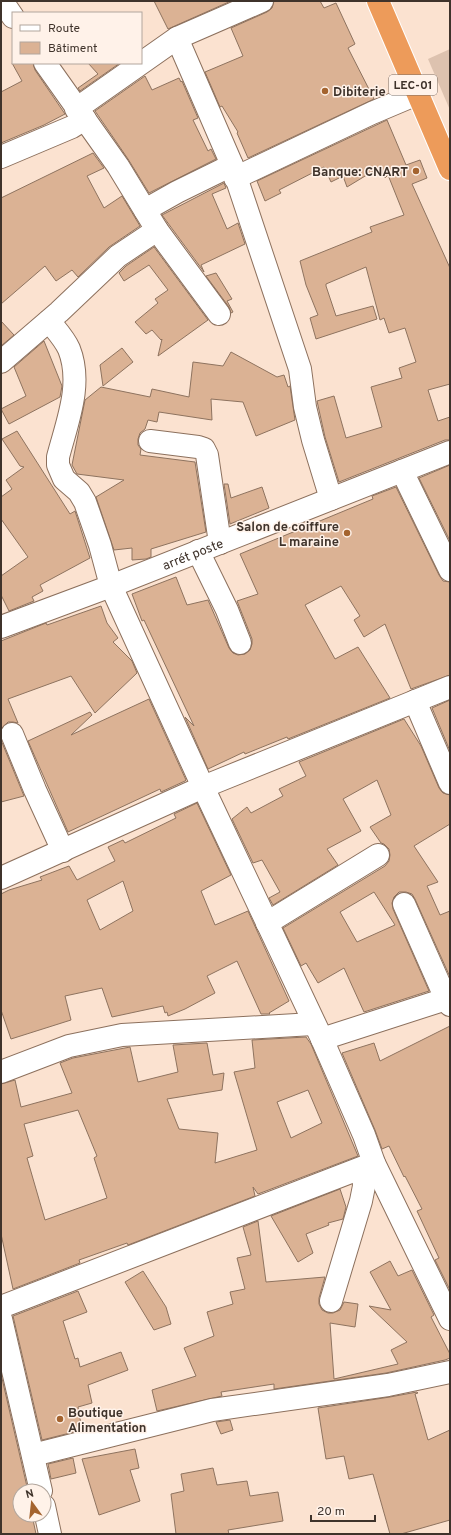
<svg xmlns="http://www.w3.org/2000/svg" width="451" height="1535" font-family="Overpass,sans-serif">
<rect width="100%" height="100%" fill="#fbe2d0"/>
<path fill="#ddc2af" d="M450 49V110L428 59Z"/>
<path fill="#dbb294" stroke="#8e735f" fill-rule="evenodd" d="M154 1H231L168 29Z
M274 1H320L324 8 336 3 355 44 348 48 374 99 248 158 237 133 238 132 222 106 220 107 205 72 243 56 231 28 267 12 272 8Z
M12 63H33L35 70 65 114 44 125 1 143V92L22 81Z
M88 63H120L80 91 78 88 98 74Z
M145 76 152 90 179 78 181 82 182 81 198 118 193 120 208 151 211 149 216 159 149 193 128 159 95 111Z
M387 120 406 165 420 160 427 178 412 184 450 268V384L428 390 438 421 450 417V440H445L339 482 325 437 317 401 334 396 346 438 382 427 371 387 402 378 399 368 416 362 405 328 389 333 384 318 380 320 366 267 326 284V286L336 316 373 306 377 319 316 339 310 318 318 315 306 285 300 261 372 232 370 227 404 215 388 175 385 178 380 167 347 187 343 176 331 182 324 167 279 190 281 193 265 201 257 181Z
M93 153 104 168 87 176 104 208 122 196 140 226 109 247 78 277 72 270 56 281 45 266 1 304V198Z
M224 183 226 188 212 194 227 229 238 223 245 244 201 265 204 272 162 215Z
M154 247 208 320 158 356 162 339 161 340 152 330 146 334 135 322 158 303 155 299 168 290 149 265 124 281 119 273 126 266Z
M216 273 232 299 227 301 233 312 231 313 229 307 206 276Z
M1 321 14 335 1 346Z
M44 341 62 386 60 397 9 424 1 409 26 396 14 367Z
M122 348 133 362 103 386 100 365Z
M231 352 277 377 284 375 288 387 290 386 295 420 256 436 243 402 211 399 212 420 159 412 157 422 148 420 145 429 140 433 138 439V445L141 449 140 455 195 462 206 532 151 549V557L146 559 132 560V548L114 550 96 497 124 480 77 474 72 465 85 400 101 387 150 397 152 389 189 397 193 362 223 366Z
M17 431 70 514 75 511 90 558 40 585 43 591 32 597 34 601 9 611 1 595V576L28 557 1 519V497L12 489 6 480 24 467 20 466 2 439Z
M450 465V541L419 478Z
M224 484H228L231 498 262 487 269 508 230 524Z
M396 487 439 575 443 581 450 582V675L411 689 385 624 364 637 354 620 360 616 341 586 305 605 335 659 358 647 390 698 288 739 287 737 245 754 244 752 208 769 185 717 194 726 144 620 142 621 132 594 176 577 187 605 208 600 229 648 233 653 238 655 245 654 250 650 252 644V639L237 601 258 594 240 554 373 499 372 496Z
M101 606 107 623 118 638 113 642 132 661 137 673 95 713 71 676 8 699 18 723 13 722H8L1 729V641L46 623 47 625Z
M149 699 186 780 185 781 161 792 160 789 68 832 28 741 90 712 92 715 71 735Z
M450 700V751L432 708Z
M404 719 421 746 439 788 443 793 450 795V824L414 846 438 882 427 886 440 915 450 911V977L415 899 412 894 406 892H399L394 897 392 903 393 909 429 991 364 1012 344 968 318 983 306 963 301 966 283 928 385 866 389 861 390 855 389 849 384 844 381 843 370 827 391 815 377 780 343 799 361 831 327 849 338 865 273 905 269 898 280 892 262 860 253 863 232 819 247 807 251 813 283 796 279 789 306 776 299 762ZM374 892 395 925 357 942 340 912Z
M1 740 24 796 1 802Z
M197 803 231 875 201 891 215 925 248 911 289 1001 269 1013 270 1014H261L237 961 207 976 215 993 185 1009 168 1016 167 1012 165 1013 163 1006 112 1017 102 988 65 996 71 1020 11 1039 1 1010V894L9 890 42 880 40 877 69 866 77 880 115 861 108 847 123 840 125 843 176 818 174 814ZM123 881 133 911 100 930 87 900Z
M450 1026V1290L435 1260 439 1258 417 1211 422 1209 405 1176 404 1177 389 1146 382 1149 375 1130 342 1053 374 1043 380 1061Z
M306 1037 311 1044 358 1156 258 1194 253 1187 255 1196 128 1245 127 1243 79 1260 80 1263 13 1289 1 1234V1084L15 1080 21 1107 72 1093 60 1063 73 1058 130 1047 138 1082 178 1072 173 1045 207 1043 213 1075 224 1073 222 1090 167 1099 179 1129 218 1133 215 1163 257 1150 234 1072 255 1068 252 1040ZM308 1090 322 1123 291 1138 277 1102ZM78 1110 97 1156 94 1158 107 1198 45 1220 27 1158 33 1156 24 1124Z
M340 1189 346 1207 343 1219 328 1223 329 1225 306 1234 313 1253 298 1262 271 1216Z
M258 1221 266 1282 325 1277 319 1298V1304L322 1310 328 1313H333L340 1310 344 1302 358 1304 355 1327 330 1323 334 1379 398 1364 391 1350 407 1342 369 1306 391 1310 370 1272 390 1261 398 1276 412 1270 434 1315 431 1317 450 1354V1358L445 1360 386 1373 274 1389V1384L221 1392 222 1396 157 1411 152 1390 196 1376 184 1348 214 1336 207 1312 233 1304 230 1292 245 1289 237 1258 251 1255 243 1227Z
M143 1271 166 1307 171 1324 154 1330 125 1282Z
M78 1291 87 1312 63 1321 75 1359 78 1358 80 1367 121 1352 128 1370 88 1385 92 1403 78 1407 82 1430 42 1440 13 1316Z
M1 1374 28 1491H20V1515H32L36 1534H1Z
M417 1392 418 1393 415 1394 428 1440 450 1430V1520L401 1534H390L373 1474 349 1479 344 1456 326 1459 318 1408 390 1397Z
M230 1420 233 1430 221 1434 216 1422Z
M135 1449 139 1468 130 1470 140 1501 99 1515 82 1459Z
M73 1458 76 1473 51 1479 48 1464Z
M213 1468 217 1485 247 1481 250 1496 278 1492 283 1521 228 1530 229 1534H176L171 1494 184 1491 181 1474Z"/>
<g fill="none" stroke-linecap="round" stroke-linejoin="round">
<g stroke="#8c705d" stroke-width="24">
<g id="minor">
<path d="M2 1 13 17"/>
<path d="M177 38 232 165 300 369 305 407 313 440 331 499"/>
<path d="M45 63 118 166 157 230 219 314"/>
<path d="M76 109 177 38 262 1"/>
<path d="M1 157 72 127 85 119"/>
<path d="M235 178 372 113 417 94"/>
<path d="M145 210 177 192 232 165"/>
<path d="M49 321C56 330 64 338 69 349 83 384 67 422 58 457V465L64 479 79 492 85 502 100 545 111 586 203 787 322 1039 364 1135 374 1163 450 1319"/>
<path d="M1 362 59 312 118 256 157 230"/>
<path d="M150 441 198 447 204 449 207 455 220 543"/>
<path d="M402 471 450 570"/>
<path d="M198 551 227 610 240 643"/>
<path id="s1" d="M1 627 111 586 450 452"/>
<path d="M415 701 450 783"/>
<path d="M12 734 35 790 63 851"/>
<path d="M1 878 203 787 450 687"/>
<path d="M404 904 446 999 450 1005"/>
<path d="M267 923 378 855"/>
<path d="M322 1039 446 999"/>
<path d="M1 1072 69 1046 122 1035 313 1024"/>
<path d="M331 1301 361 1201 364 1186 363 1169"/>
<path d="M1 1307 374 1163"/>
<path d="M1 1319 41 1491"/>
<path d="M33 1455 212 1410 388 1385 450 1372"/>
<path d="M44 1506 50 1534"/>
</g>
</g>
<g stroke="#fff" stroke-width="24">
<path id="highway" d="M378 1 450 169"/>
</g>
<use href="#minor" stroke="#fff" stroke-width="22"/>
<use href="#highway" stroke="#ed9b5a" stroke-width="22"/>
</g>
<g fill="#a4632e" stroke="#fff2e9" stroke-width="1.5">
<circle cx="325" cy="91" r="4"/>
<circle cx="416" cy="171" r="4"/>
<circle cx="347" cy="533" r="4"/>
<circle cx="60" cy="1419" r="4"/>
</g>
<g text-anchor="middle" stroke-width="3" stroke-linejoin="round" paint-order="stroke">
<rect fill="#fff2e9" stroke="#796c64" stroke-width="1" x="389" y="75" width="48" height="20" rx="3"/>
<g font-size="12" font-weight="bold" fill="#3f332b">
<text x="413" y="89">LEC-01</text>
</g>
<g font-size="13" font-weight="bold" fill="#3f332b" stroke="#fff2e9" text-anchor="start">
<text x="333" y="96">Dibiterie</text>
<text x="408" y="176" text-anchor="end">Banque: CNART</text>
<text x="339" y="531" text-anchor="end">Salon de coiffure<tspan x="339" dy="15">L maraine</tspan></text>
<text x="68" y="1417">Boutique<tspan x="68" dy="15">Alimentation</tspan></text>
</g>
<g font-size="13" fill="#3f332b" stroke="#fff2e9">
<text dy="5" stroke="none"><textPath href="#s1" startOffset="205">arrét poste</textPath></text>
</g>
</g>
<rect width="451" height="1535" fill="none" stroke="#3f332b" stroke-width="4"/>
<rect x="12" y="12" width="130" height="52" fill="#fff2e9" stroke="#b2a69d"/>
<rect x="20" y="25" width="20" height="6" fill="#ffffff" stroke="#b2a69d"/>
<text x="48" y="32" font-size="12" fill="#3f332b">Route</text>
<rect x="20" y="42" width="20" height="12" fill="#dbb294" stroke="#b2a69d"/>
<text x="48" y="52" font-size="12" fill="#3f332b">Bâtiment</text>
<g transform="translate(32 1503) rotate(345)"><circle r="19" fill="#fff2e9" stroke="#b2a69d"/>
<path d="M0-3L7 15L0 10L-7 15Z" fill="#a4632e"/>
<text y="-6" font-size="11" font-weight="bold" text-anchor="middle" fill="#3f332b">N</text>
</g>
<path d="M311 1515v6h64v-6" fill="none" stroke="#3f332b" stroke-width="2"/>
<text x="317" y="1515" font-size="12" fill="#3f332b" stroke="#fff2e9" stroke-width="3" paint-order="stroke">20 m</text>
</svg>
